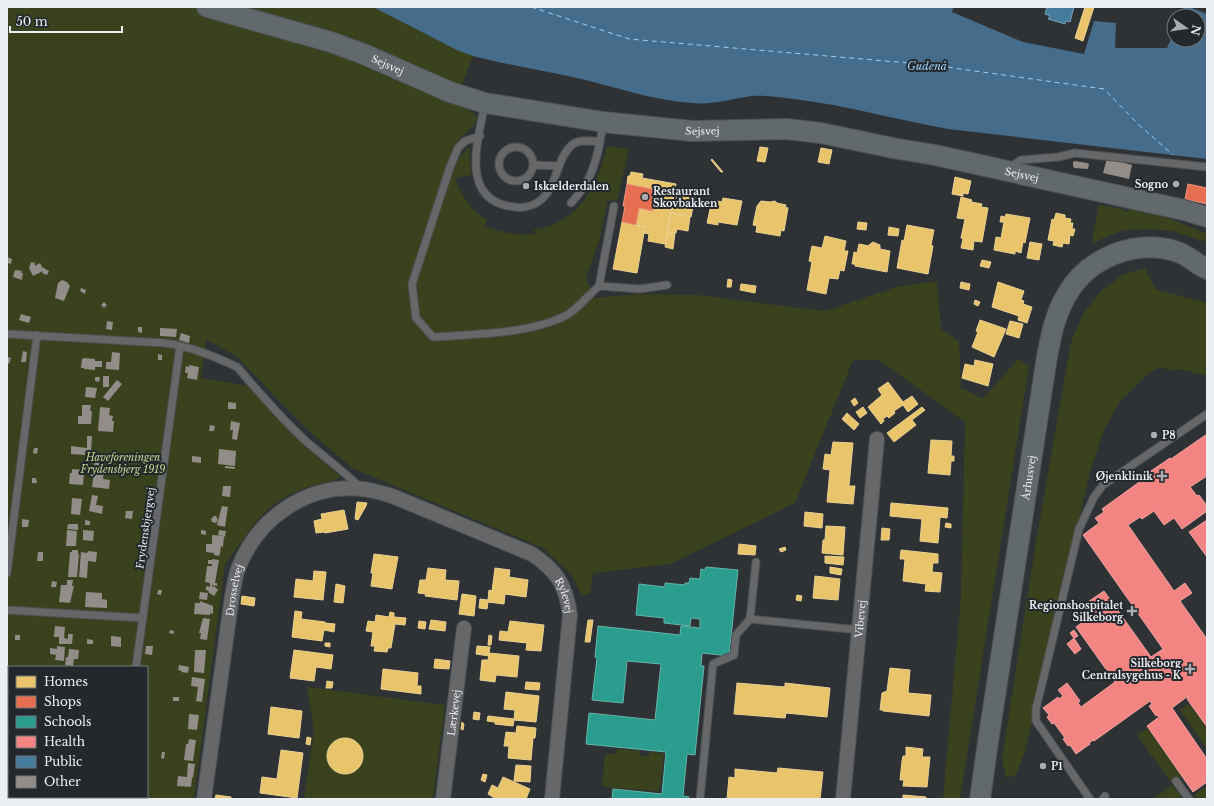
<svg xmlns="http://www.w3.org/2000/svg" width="1214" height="806" font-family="'Libre Baskerville',serif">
<rect width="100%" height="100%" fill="#2f3235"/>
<path fill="#39421c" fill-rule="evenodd" d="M7 7H373L457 50 473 56 456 101 471 111 478 118 473 126 459 139 457 160 469 147 471 175 455 178C463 199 469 207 487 220L484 226C503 232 515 236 535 234L534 230C540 228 547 228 552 225 585 212 599 180 607 147H612L629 149 617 200 607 201 600 238 586 278 594 298 641 294 697 295 825 311 897 287 937 281 941 329 959 341 961 388 983 399 1018 359 1029 366 960 799H943L961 597 965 422 879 360H853L795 503 670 564 593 573 590 594 581 595 572 575 543 548 352 468 307 429 236 356 206 339 201 378 249 386 296 437 341 477 335 480 311 486 290 494 273 505 258 519 225 564 194 799H7ZM9 667H147V797H9Z
M1099 205 1122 209V210L1128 212 1129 209 1168 218 1207 234V242L1172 231 1149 229 1124 230 1092 243 1093 235Z
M1145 268 1155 289 1207 303V376L1179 369 1171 371 1161 367 1150 372 1120 401 1104 430 1090 472 1025 751 1016 775 1006 778 1002 759 1036 542 1071 342 1083 314 1100 292 1122 275Z
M307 687 445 705 433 799H304L314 730Z
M1189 704 1207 728V749L1180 710Z
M1147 728 1182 777 1172 784 1137 735Z
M618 749 640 751V756H649L650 752 664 754 659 791 611 788 602 786 605 754H616Z
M1172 785 1183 799H1154V798Z
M1207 786V799H1198L1194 795Z"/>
<path fill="#456d8b" d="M373 7H951L953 8 952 12 1023 42 1084 54 1094 21 1116 23 1115 48H1167L1174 32V40H1198V16H1181L1184 7H1207V159L948 129C897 120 846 105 794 99 780 97 765 95 752 96 730 99 714 105 692 103 651 100 616 87 577 78 542 70 507 65 473 56L457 50Z"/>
<path fill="#2f3235" d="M1189 7H1207V14Z"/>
<path fill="#e9c46a" stroke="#ead193" d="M1085 7H1094L1083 41 1075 38Z
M760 147 768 148 765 162 757 161Z
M821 148 832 150 829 164 818 162Z
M712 159 723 172H721L711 160Z
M631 172 643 174 642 178 676 184 665 244 648 241 649 234 644 233 645 227 636 225 639 208 652 211 657 190 627 184 628 176H630Z
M955 177 971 181 968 194 963 193V196L952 194Z
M683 192 689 193 691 196 695 197 691 217 671 213 673 199 676 200 677 194 681 195Z
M961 197 972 200 971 202 982 204 981 207 988 208 982 242 974 241 973 250 961 248 963 239 961 238 965 219 957 218Z
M723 198 742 201 737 225 718 222V225L707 223 712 200 722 202Z
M761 201 770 202 775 201 777 203 786 205 785 207 788 208 784 231 781 230 780 236 756 232 757 226 753 225 757 206Z
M671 213 690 217 688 231 677 229 676 233 667 232Z
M1056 213 1065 215V218L1071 219 1070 223H1073L1072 229H1075L1073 236 1070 235 1069 244 1063 243 1062 247 1053 245 1054 241 1048 240 1052 219 1054 220Z
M1006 214 1030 218 1025 243 1023 242 1021 253 1015 251V254L994 250 996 237 1001 238 1004 222H1000L1001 216 1005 217Z
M622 222 645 227 637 273 613 269Z
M858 222 867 223 866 230 857 229Z
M907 225 934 230 931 245 933 246 928 274 897 268 902 240 904 241Z
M889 227 899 229 898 236 888 235Z
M667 232 675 233 673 249 665 247Z
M825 236 846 241 844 251H848L844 271 840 270 838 279 829 278 826 294 807 290 812 262 809 261 812 246 822 248Z
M873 242 880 245V249L890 251 887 272 855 266V264H852L854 252 857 253 859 244 869 246V245Z
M1030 242 1042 244 1039 260 1027 258Z
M982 260 991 262 989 268 980 266Z
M728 279 732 280 731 287H727Z
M961 282 970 284 969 290 960 288Z
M998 282 1024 291 1021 300 1024 301 1023 304 1032 307 1027 323 1018 320 1019 316 992 307Z
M741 284 756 286 755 293 740 290Z
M975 300 980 302 978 306 974 304Z
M980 320 1006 329 994 357 972 347 978 332 976 331Z
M1010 321 1023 324 1019 338 1006 334Z
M975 360 993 364 988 386 962 378 965 364 974 366Z
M888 382 903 402 912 396 918 404 908 412 903 405 894 411 895 413 889 418 887 416 883 419 884 421 881 424 868 407 882 395 878 389Z
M855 398 858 403 854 406 851 401Z
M863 407 867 413 860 418 856 412Z
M922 407 925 410 912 420 916 425 894 442 887 433Z
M847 413 859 424 854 430 842 419Z
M931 440 952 441 951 456H954V461H951L950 475 928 473Z
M833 442 853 443 849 486H855L853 504 827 502 830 470 823 469 825 454 831 455Z
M357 502 367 503 366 506 358 520 355 519Z
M891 503 948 508 947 518 940 517 938 543 920 541 922 519 890 516Z
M344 510 348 529 325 533 324 532 316 533 314 521 322 519 321 514Z
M805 512 823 514 822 528 804 526Z
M946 523 951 524V528L945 527Z
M826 526 845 527 843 555 822 553 823 540H825Z
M882 528 890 529 889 540H881Z
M739 544 756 546 755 555 738 554Z
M785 547 786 550 781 552 779 549Z
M901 550 938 554V563H933L932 572 942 573 940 592 925 591 926 584 903 581 905 559H900Z
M374 554 398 557 392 589 371 586 373 573H371Z
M825 556 844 557 843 565 825 563Z
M830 567 842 569 841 575 830 573Z
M428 568 446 570 445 580 459 581 457 600 425 596 426 594 418 593 420 580H426Z
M495 568 510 570 509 577 528 580 526 597 505 594 504 604 488 602 487 609 479 608 480 599 488 600 489 590 492 591Z
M314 571 326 572 323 600 294 597 296 579 313 581Z
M815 576 840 579 838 600 813 598Z
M336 584 345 586 343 603 334 602Z
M462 594 476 596 474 616 459 614Z
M797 595 802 596 801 601 796 600Z
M242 596 255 598 254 606 241 604Z
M295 611 302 612 301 619 325 622V623L335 624 334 632 324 630 322 641 292 637Z
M390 612 394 613V617L406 618 405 625 395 624 391 648H388L387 652 374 651 375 646H371L373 632 366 631 368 621 375 622 376 615 389 617Z
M431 620 446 622 445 631 429 629Z
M588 620H593L590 642H585Z
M419 621 426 622 425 629 418 628Z
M510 621 544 625 541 651 526 650 527 643 499 640 500 631 508 632Z
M489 635 492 636 491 645H488Z
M325 643H330V647L325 646Z
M477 646 490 647 489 653 519 656 517 677 496 675 495 682 480 680 482 660H488L489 656 476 654Z
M294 650 333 655 331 669 316 667 314 681 290 678Z
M435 659 450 661 449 669 434 668Z
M890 668 910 670 908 693 931 695 929 716 883 711V710H880L882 693 887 691Z
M383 669 418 673 417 686H421V694L381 689Z
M327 681 333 682 332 688H326Z
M526 682 540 683 539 690 525 689Z
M737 683 785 687V683L830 688 827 717 786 713 785 718 734 714Z
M506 692 539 696 536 722 514 720 513 726 495 724V722L487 721 488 716 514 719 515 710 504 709Z
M271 707 302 711 299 738 268 734Z
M474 712 480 713 479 720 473 719Z
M462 722 464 724 463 730 461 729Z
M517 726 536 728 535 738H533L531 760 508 758 509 746H504L506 732 516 733Z
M307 737 311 738 310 745 306 744Z
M327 756a18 18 0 1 1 36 0a18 18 0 1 1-36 0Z
M906 747 923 749 922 757H930L927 787 903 786 904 780H900L902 761 903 756H906Z
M281 750 303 753 297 798 260 793 262 777 277 779Z
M516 765 531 766 530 782 514 781Z
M778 768 823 772 820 799H727L729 777 735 778V769L777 773Z
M483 774 487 775 485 782 481 780Z
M503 777 530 789 526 799H496L488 794 492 785 498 788Z
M216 795 231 797V799H215Z
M903 795 926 797V799H903Z"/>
<path fill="#e76f51" stroke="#e89582" d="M627 184 657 190 652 211 639 208 636 225 622 222 625 206H623Z
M1188 184 1207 188V204L1185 199Z"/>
<path fill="#2a9d8f" stroke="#64b6ad" d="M706 567 738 570 729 656 702 653 701 666H704L695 755 687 754 683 796 689 797 688 799H612L613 789 662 794 666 752 586 744 589 713 655 720 661 664 627 661 623 703 592 700 597 658 595 657 598 626 680 635 681 626 700 628V619L691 618 690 626 664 623V618L636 615 639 584 665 587V583L685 585V583H689L690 578 700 579 701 569 705 570Z"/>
<path fill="#f28482" stroke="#f0a4a4" d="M1207 434V476L1190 487 1197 496 1199 495 1207 506V511L1182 529 1174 518 1164 525 1154 511 1142 519 1140 517 1128 525 1174 591 1185 583 1192 593 1180 601 1207 639V727L1187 699 1188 696 1172 708 1207 759V782L1193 792 1147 726 1159 717 1157 715 1156 716 1149 706 1152 704 1150 701 1094 741 1093 740 1089 743 1090 744 1076 754 1070 745 1068 746 1063 739 1065 738 1054 723 1052 724 1047 717 1049 715 1043 708 1058 697 1059 699 1063 696 1058 690 1067 683 1080 701 1078 703 1081 707 1115 682 1076 627 1090 617 1082 606 1104 591 1151 657 1163 649 1083 535 1099 523 1095 518 1104 512 1102 509 1149 475 1148 473 1170 458 1171 459Z
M1207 520V557L1189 532Z
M1074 630 1078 636 1074 638 1070 633Z
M1074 638 1081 649 1075 654 1067 644Z"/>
<path fill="#457b9d" stroke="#779eb7" d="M1047 7H1074L1070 22 1066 21 1065 24 1048 19 1050 16 1045 14Z"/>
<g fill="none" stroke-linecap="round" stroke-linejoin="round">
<path stroke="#9ad1f9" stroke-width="1" stroke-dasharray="5 4" stroke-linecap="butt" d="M531 7 629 39 932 65 1104 89 1138 124 1173 155"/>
</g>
<path fill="#938d89" d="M1107 158 1132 165 1129 179 1103 173Z
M1075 161 1087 163 1089 164 1088 169 1074 168 1073 166V162Z
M7 257 12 259 11 264 7 263Z
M31 262 35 263V266L40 263 42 267 49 271 47 275 42 273 43 271 33 276 29 268Z
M15 270 22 271 21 273H23L22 280 13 277Z
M62 280 67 282 70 286 64 301 55 298 58 283Z
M81 288 86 290 85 294 80 291Z
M104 302 107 305 104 308 101 305Z
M21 314 31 317 29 323 19 320Z
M107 321 113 322 112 330 106 329Z
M138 327H142V333L138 332Z
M160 328 177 329 176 337 160 336Z
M181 333 190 336 189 343 179 340Z
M23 351 27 352 26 362H21Z
M112 352 120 353 119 370 106 369V362H111Z
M158 354 162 355V360H158Z
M7 357 11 358 9 364 7 363Z
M84 358 95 359V361H102V367H95V370L84 369V368H81L82 359Z
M189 365 199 367 197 380 187 378 188 373H185L186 366 189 367Z
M103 376H109V387H103Z
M95 377H100L99 382 95 381Z
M117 380 122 384 108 401 103 397Z
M86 387 97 388 95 398 85 397Z
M228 402 236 403V409H228Z
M82 405H91L90 411H92L91 424H78V416H82Z
M100 407 110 408 109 415 113 416 112 421H114L113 432 98 431Z
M231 421 240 423 237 440 232 439 233 430H230Z
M210 425 215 426 214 431H209Z
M87 436H92L91 452H85V455L71 454V446L87 448Z
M34 448H38L37 454 33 453Z
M219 449 236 451 235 466 218 464Z
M192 456 201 457V463L192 462Z
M84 462 89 463 88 468 83 467Z
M95 462 101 463 100 467 94 466Z
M225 466 235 467V469L225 468Z
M114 467 117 468V473H113Z
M72 469 82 470V474H84L83 485 69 484 70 473H72Z
M94 471 104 472 103 479 110 480 109 489 92 487Z
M32 478H36L37 483H32Z
M223 486H231L230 497 222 496Z
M92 495 98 496 96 505 103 506 102 514 89 511Z
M72 498 82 499 80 515 71 514Z
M222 506 228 507 225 527 217 525Z
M126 511H133L132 519 125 518Z
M214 516H216L218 520 216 523 212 522 211 519Z
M22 519 29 520 28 527H22Z
M85 520 90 521V525H85Z
M68 524H78V530L67 529Z
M67 530 77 531 76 546H66Z
M83 530 94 531 93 541 83 540Z
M201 530 206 531V535L201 534Z
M219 530 226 531 225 537 224 536 223 547 221 546 220 554 219 556 214 555V553L206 552V544H212V535L224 536 218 535Z
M72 550H78V554H79L77 577H68L70 552H72Z
M88 551 97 552 96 562 88 561 87 578 79 577 81 552 87 553Z
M38 552H43V561H37Z
M212 559 219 560 215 583H217V586L212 585V587L214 586 218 590 214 596 208 592 209 591 206 590V586L210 587V583L205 582 207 566H212V564H208V560H212Z
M67 580H73L72 586H74L70 603 59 602 61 585H67Z
M52 581 57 582 56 587H51Z
M158 590H162L161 595 157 594Z
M86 592 102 593V599L107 600V608L85 607Z
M200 592 208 593 207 600 199 599Z
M200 601 213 606V614L210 613V615L194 614 195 603H200Z
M203 618 210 619 207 640 200 639 201 633H199Z
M55 626 65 627 64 638 68 639V634H73L72 644H59V637H54Z
M170 630 174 631V634L169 633Z
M15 635H20V640H15Z
M111 636 121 637V647L111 646Z
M87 639 93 640V644H87Z
M57 646 65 647 64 661 55 660 56 655 50 654V648L57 649Z
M146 646H153L152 655 145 654Z
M69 649 79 650 78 659H74L73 666 65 665 66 657H68Z
M195 650H206L204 673 194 672Z
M179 665 189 667 188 673 181 672 182 671 178 670Z
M192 677 205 679 202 702 196 701 198 687 191 686Z
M173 697H179V701H173Z
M189 714 199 715 197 730 188 729Z
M189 739 196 740 193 761 184 760 186 744H188Z
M162 752H165L164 759 161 758Z
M188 763 195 764 193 778 192 777 191 787 177 786 178 776 187 777Z"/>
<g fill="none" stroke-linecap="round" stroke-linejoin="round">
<g stroke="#4e5154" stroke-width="9">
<path id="lane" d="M485 103C479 137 459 196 508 206 521 209 532 208 542 199 558 184 556 158 573 144 580 139 592 141 600 142L603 123
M480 136 465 141 458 148 450 167 412 284 416 318 433 337C473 334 531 334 567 315 577 309 590 294 599 286L640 289 667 285
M499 164a17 17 0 1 1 34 0a17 17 0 1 1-34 0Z
M534 165 559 166
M1009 168 1021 160 1058 157 1075 153 1207 167
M571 203C589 184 595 167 600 142
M599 286 614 206
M7 334 165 343C188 346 216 357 237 367 260 393 282 420 308 443 326 458 344 472 361 488
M756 562 750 619 859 630
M7 573 37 335
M7 610 143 618
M136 667 180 346
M1176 781 1189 799
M118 799V797
M700 799 713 664 734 655 736 635 750 619
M1090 799 1036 721V709L1079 529 1094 497 1103 485 1207 414
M1103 799 1105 796"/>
</g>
<g stroke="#4e5154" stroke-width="16">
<g id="street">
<path id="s1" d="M204 799 232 596C234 587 235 577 238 569 257 518 308 483 362 489 373 490 382 493 392 496L532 554C557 571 566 585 570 615L552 799"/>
<path id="s2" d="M443 799 464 628"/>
<path id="s3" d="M843 799 877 439"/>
</g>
</g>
<g stroke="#4e5154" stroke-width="22">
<g id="secondary">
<path id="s4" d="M207 7 331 42 366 55 450 92 485 103 603 122 692 131 787 129 821 133 893 148 935 155 1184 210 1207 217"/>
<path id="s5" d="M980 799 988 742 1046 363C1050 340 1054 317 1066 296 1087 258 1134 239 1175 251 1189 255 1195 264 1207 269"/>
</g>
</g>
<use href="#lane" stroke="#656769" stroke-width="7"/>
<use href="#street" stroke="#656769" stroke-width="14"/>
<use href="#secondary" stroke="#61696c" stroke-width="20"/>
</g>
<g fill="#aaadb0" stroke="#23282d" stroke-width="1.5">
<circle cx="1176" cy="184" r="4"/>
<circle cx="526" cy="186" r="4"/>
<circle cx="645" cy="197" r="4"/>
<circle cx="1154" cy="435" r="4"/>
<path d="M1160 470h4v4h4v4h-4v4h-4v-4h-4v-4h4z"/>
<path d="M1130 605h4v4h4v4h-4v4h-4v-4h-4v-4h4z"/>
<path d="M1188 663h4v4h4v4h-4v4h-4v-4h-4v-4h4z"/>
<circle cx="1043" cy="766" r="4"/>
</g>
<g text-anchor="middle" stroke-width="4" stroke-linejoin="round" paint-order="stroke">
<g font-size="10" fill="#eceff3" stroke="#23282d">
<text dy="4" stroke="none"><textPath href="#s4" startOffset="190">Sejsvej</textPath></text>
<text dy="4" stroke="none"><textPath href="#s4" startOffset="514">Sejsvej</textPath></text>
<text dy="4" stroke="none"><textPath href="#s4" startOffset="838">Sejsvej</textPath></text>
<text dy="4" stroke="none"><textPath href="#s5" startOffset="325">Århusvej</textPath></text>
<text transform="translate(145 528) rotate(-82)" y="4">Frydensbjergvej</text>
<text dy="4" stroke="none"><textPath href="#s1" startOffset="211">Drosselvej</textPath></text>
<text dy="4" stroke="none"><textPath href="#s1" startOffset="628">Rylevej</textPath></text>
<text dy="4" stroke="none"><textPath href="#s3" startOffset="181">Vibevej</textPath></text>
<text dy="4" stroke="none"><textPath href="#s2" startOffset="87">Lærkevej</textPath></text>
</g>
<g font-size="10" font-weight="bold" fill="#eceff3" stroke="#23282d" text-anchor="end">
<text x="1168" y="188">Sogno</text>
<text x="534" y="190" text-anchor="start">Iskælderdalen</text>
<text x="653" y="195" text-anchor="start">Restaurant<tspan x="653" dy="12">Skovbakken</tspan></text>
<text x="1162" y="439" text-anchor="start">P8</text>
<text x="1153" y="480">Øjenklinik</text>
<text x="1123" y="609">Regionshospitalet<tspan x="1123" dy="12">Silkeborg</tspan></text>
<text x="1181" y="667">Silkeborg<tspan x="1181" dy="12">Centralsygehus - K</tspan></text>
<text x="1051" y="770" text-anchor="start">P1</text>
</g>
<g font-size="10" font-style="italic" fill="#c5d98f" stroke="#23282d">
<text x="123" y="461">Haveforeningen<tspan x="123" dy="12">Frydensbjerg 1919</tspan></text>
</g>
<g font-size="11" font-style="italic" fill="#9ad1f9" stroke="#23282d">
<text x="927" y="70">Gudenå</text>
</g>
</g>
<rect width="1214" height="806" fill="none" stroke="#eceff3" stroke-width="16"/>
<rect x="8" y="666" width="140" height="132" fill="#23282d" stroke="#73787c"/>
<rect x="16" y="676" width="20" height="12" fill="#e9c46a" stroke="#73787c"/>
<text x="44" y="686" font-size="12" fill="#eceff3">Homes</text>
<rect x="16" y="696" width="20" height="12" fill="#e76f51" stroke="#73787c"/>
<text x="44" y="706" font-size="12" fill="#eceff3">Shops</text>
<rect x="16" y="716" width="20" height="12" fill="#2a9d8f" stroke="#73787c"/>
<text x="44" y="726" font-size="12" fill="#eceff3">Schools</text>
<rect x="16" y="736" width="20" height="12" fill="#f28482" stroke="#73787c"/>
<text x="44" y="746" font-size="12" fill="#eceff3">Health</text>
<rect x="16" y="756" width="20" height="12" fill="#457b9d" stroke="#73787c"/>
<text x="44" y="766" font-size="12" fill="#eceff3">Public</text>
<rect x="16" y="776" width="20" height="12" fill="#938d89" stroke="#73787c"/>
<text x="44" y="786" font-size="12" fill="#eceff3">Other</text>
<g transform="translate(1186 28) rotate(103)"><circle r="19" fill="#23282d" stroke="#73787c"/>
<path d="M0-3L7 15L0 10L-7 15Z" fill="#aaadb0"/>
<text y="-6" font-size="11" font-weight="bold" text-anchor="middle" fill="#eceff3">N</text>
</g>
<path d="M10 26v6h112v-6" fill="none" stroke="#eceff3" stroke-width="2"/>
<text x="16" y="26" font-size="12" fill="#eceff3" stroke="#23282d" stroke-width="3" paint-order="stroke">50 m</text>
</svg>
